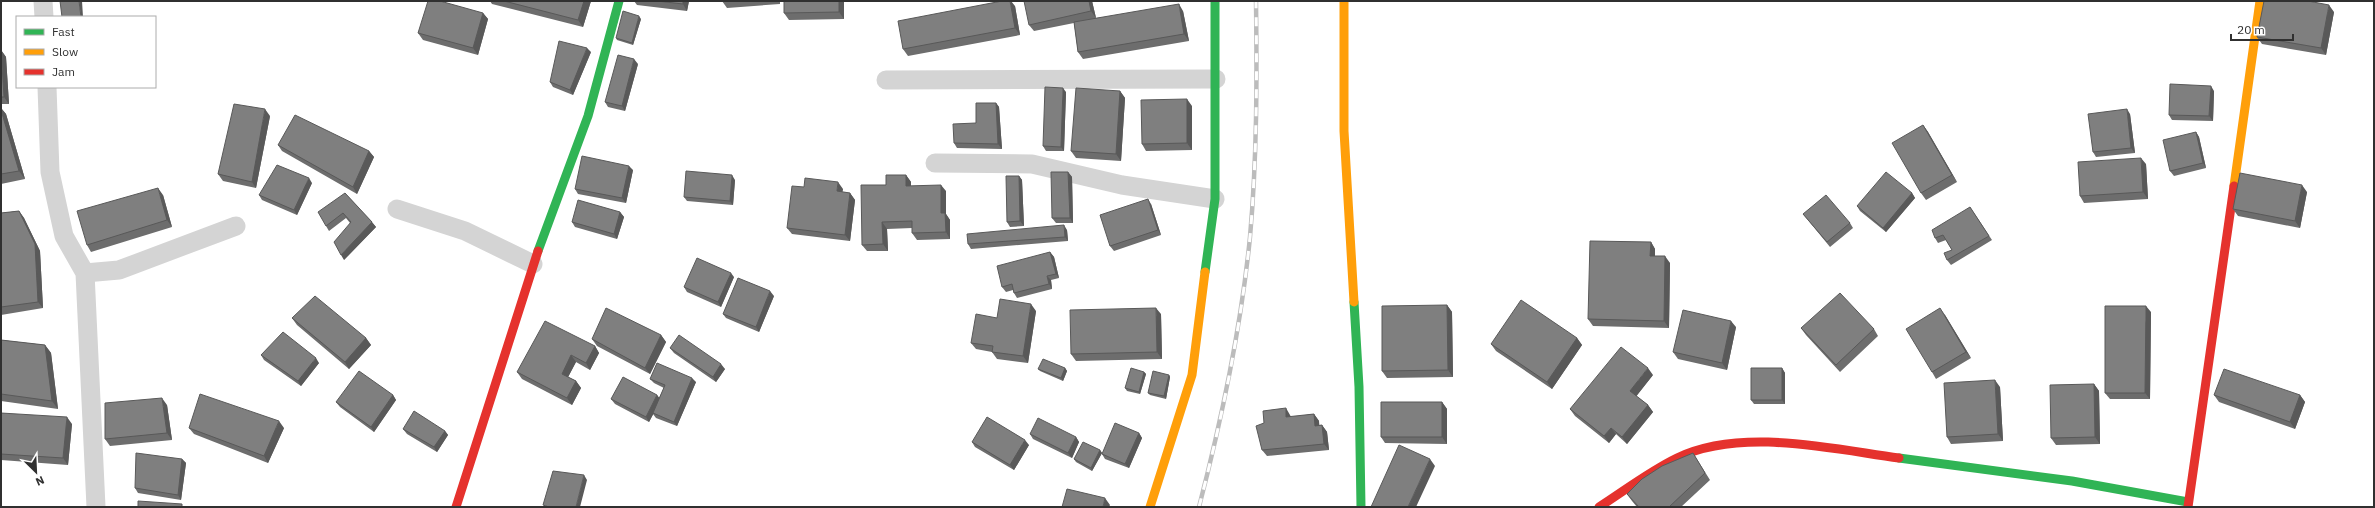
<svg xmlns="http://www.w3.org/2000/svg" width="2375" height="508" font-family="'IBM Plex Sans',sans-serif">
<rect width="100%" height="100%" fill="#fff"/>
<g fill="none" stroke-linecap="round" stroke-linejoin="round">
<path stroke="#d4d4d4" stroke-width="19" d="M43 1 44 17
M886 80 1216 79
M47 87 50 172 64 236 85 273 96 507
M935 163 1032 164 1122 185 1215 199
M397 209 465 231 533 264
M85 273 119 270 236 226"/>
<path stroke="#30b455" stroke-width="9" d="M538 251 588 116 619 1
M1205 272 1215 199V1
M1354 302 1359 387 1361 507
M1899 458 2072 481 2188 502"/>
<path stroke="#ff9f0a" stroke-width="9" d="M1344 1V131L1354 302
M2234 186 2260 1
M1150 507 1192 375 1205 272"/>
<path stroke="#e5322d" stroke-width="9" d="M456 507 538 251
M1599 507C1624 491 1650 471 1677 458 1741 427 1832 449 1899 458
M2188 507 2234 186"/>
<g stroke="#bcbcbc" stroke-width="4.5">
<path id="rail" d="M1199 507C1222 418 1241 328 1250 237 1257 158 1257 80 1256 1"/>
</g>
<use href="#rail" stroke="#fff" stroke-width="3" stroke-dasharray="9" stroke-linecap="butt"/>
</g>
<path fill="#6d6d6d" d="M490 1H591L583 27 492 4Z
M634 1H689L687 11 637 5Z
M722 1H780V4L727 8Z
M784 1H844V19L789 20 784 13Z
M1092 1 1096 18 1183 11 1189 41 1083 59 1078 52 1074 23 1034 31 1029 25Z
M1015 6 1020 35 908 56 903 49Z
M2334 12 2326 55 2262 44 2257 37Z
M483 13 488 19 478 55 423 40 418 33Z
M641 19 633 45 617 40 616 38Z
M1 50 6 57 9 104H1Z
M591 52 573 95 553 87 550 82Z
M638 64 625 111 608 107 605 102Z
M1120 91 1125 98 1121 161 1076 158 1071 151Z
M2214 91 2213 121 2172 120 2169 115Z
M1066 92 1064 151H1046L1043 146Z
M996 103 999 107 1002 149 957 148 954 143 976 123Z
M1192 106V150L1146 151 1142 144Z
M1 108 6 114 25 179 1 184Z
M2130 114 2135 153 2096 157 2093 152Z
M270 116 256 188 223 181 218 174Z
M1923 125 1928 132 1957 182 1926 200 1921 193Z
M2196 132 2199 137 2206 168 2174 176 2170 171Z
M278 145 369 151 374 157 357 194 282 151Z
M2146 164 2148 199 2084 203 2080 196Z
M633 170 626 203 578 194 575 189Z
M1068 172 1072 177 1073 223H1056L1052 218Z
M906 175 911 182V186L946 191V214L950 220V239L917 240 912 233V228L887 229 888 251H867L862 245 886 185Z
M1019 176 1022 180 1024 226 1010 227 1007 222Z
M735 180 733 205 687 201 684 197Z
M312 183 297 215 262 200 259 195Z
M804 187 843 189 842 192 850 193 855 200 850 241 792 234 787 228Z
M2307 192 2300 228 2238 216 2233 209Z
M345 193 376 227 344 260 350 223 346 218 329 231 326 226Z
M1912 193 1915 198 1886 232 1860 211 1857 206Z
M163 195 172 227 91 252 87 245Z
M1151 204 1161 235 1114 251 1110 246Z
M1970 207 1992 240 1951 265 1947 260 1952 250 1946 240 1938 243 1935 238Z
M19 211 24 218 40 251 43 308 1 315V213Z
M620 212 624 217 617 239 575 227 572 222Z
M1803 214 1850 223 1853 228 1830 247Z
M1067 230 1068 241 971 249 968 244Z
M1651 242 1655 249V256L1670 263 1669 328 1593 326 1588 319Z
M1050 252 1054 257 1059 278 1051 280 1052 289 1017 298 1014 293 1013 290 1006 292 1002 287Z
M734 277 721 307 687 292 684 287Z
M774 296 759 332 726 318 723 314Z
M1447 305 1452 312 1453 377 1387 378 1382 371Z
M1036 311 1028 363 997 359 992 352 976 349 971 343 997 318Z
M2151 312 2150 399H2110L2105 393Z
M1161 314 1162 359 1076 361 1071 354Z
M1945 315 1971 358 1936 379 1932 372Z
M292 318 366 338 371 345 349 369 297 325Z
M1736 327 1727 370 1678 359 1673 352Z
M1801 328 1874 329 1878 336 1840 372 1806 335Z
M661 335 666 342 650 374 597 346 592 339Z
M1577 338 1582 345 1552 389 1496 351 1491 344Z
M1 340 45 345 51 353 58 409 1 401Z
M595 346 599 353 590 370 576 362 568 377 576 381 581 388 572 405 522 379 517 372Z
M670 348 725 369 716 382 674 353Z
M261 355 319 363 301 386 264 360Z
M1065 368 1067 371 1063 381 1040 371 1038 369Z
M1782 368 1785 373V404H1754L1751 400Z
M1144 372 1146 374 1140 394 1127 391 1125 388Z
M1169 375 1170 377 1166 399 1150 395 1148 393Z
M1653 375 1636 396 1648 405 1653 412 1627 444 1616 434 1609 443 1575 416 1570 409Z
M650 379 696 382 677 426 656 418 653 414 649 422 615 404 611 399 657 395 659 398 664 388 654 383Z
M2094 384 2099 391 2100 444 2056 445 2051 438Z
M2000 387 2003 441 1951 444 1947 437Z
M393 395 396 400 374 432 340 407 336 402Z
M2214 395H2300L2305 402 2295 429 2219 402Z
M1442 402 1447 409V444L1385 443 1381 437Z
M167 405 172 440 110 446 105 439Z
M1 413 72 424 68 465 1 460Z
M1314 414 1319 421V425H1322L1327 432 1329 450 1267 456 1262 450 1290 415 1291 417Z
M189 428H284L268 463 194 434Z
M403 429 445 431 448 435 437 452 407 434Z
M1139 433 1142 438 1129 468 1105 459 1102 454Z
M1030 434 1076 437 1079 442 1072 458 1033 439Z
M972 442 1029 445 1014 470 975 447Z
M1100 450 1102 453 1092 471 1076 462 1074 459Z
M1693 453 1710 480 1681 507H1637L1632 501 1627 494Z
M182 459 186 463 181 500 138 493 135 488Z"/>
<path fill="#595959" d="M79 1H82L83 17H81Z
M584 1H591L583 27 578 20Z
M683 1H689L687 11 683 4Z
M839 1H844V19L839 12Z
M1010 1H1011L1015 6 1020 35 1015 28Z
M1089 1H1092L1096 18 1091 11Z
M1179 4 1183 11 1189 41 1184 34Z
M2329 5 2334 12 2326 55 2321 48Z
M483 13 488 19 478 55 473 48Z
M639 16 641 19 633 45 632 43Z
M587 48 591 52 573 95 570 90Z
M1 50 6 57 9 104 4 97Z
M634 59 638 64 625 111 622 106Z
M2211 86 2214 91 2213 121 2209 116Z
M1063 88 1066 92 1064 151 1061 147Z
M1120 91 1125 98 1121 161 1116 154Z
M1187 99 1192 106V150L1187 143Z
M996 103 999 107 1002 149 998 144Z
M1 108 6 114 25 179 19 171 1 110Z
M265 109 270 116 256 188 252 182Z
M2127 109 2130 114 2135 153 2131 148Z
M1923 125 1928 132 1957 182 1952 175Z
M2196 132 2199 137 2206 168 2203 163Z
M369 151 374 157 357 194 353 187Z
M2141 158 2146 164 2148 199 2143 192Z
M629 166 633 170 626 203 622 198Z
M1068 172 1072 177 1073 223 1070 218Z
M732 175 735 180 733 205 730 201Z
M906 175 911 182V192L906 186Z
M1019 176 1022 180 1024 226 1020 221Z
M309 178 312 183 297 215 294 210Z
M838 182 843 189 841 198 837 191Z
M941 185 946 191V214L950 220V239L946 232 941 213Z
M2302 185 2307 192 2300 228 2295 221Z
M158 188 163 195 172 227 167 220Z
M850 193 855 200 850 241 845 235Z
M1912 193 1915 198 1886 232 1883 228Z
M1148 199 1151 204 1161 235 1158 230Z
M19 211 24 218 40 251 43 308 38 302Z
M620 212 624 217 617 239 614 234Z
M372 222 376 227 344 260 341 255Z
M882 222 887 229 888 251 883 244Z
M1064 225 1067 230 1068 241 1065 237Z
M1651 242 1655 249V263L1650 256Z
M1050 252 1054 257 1059 278 1056 274Z
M1665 256 1670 263 1669 328 1664 321Z
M731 273 734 277 721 307 718 302Z
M1047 276 1051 280 1052 289 1049 284Z
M770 291 774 296 759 332 756 327Z
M1031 304 1036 311 1028 363 1023 356Z
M1447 305 1452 312 1453 377 1448 370Z
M2146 306 2151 312 2150 399 2145 393Z
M1156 308 1161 314 1162 359 1157 352Z
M1940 308 1945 315 1971 358 1966 352Z
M1731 321 1736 327 1727 370 1722 363Z
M661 335 666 342 650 374 645 368Z
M366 338 371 345 349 369 345 362Z
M1577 338 1582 345 1552 389 1547 382Z
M45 345 51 353 58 409 52 401Z
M595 346 599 353 590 370 586 363Z
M571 355 576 362 566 381 562 374Z
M316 358 319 363 301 386 298 381Z
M721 364 725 369 716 382 713 377Z
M1065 368 1067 371 1063 381 1061 378Z
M1648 368 1653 375 1635 398 1630 391Z
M1782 368 1785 373V404L1782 400Z
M1144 372 1146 374 1140 394 1139 392Z
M1169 375 1170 377 1166 399 1164 396Z
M692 378 696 382 677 426 674 422Z
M1995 380 2000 387 2003 441 1998 434Z
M576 381 581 388 572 405 567 398Z
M2094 384 2099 391 2100 444 2095 437Z
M393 395 396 400 374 432 371 427Z
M657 395 661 400 649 422 646 417Z
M2300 395 2305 402 2295 429 2290 422Z
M162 398 167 405 172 440 167 433Z
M1442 402 1447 409V444L1442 437Z
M1648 405 1653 412 1627 444 1622 437Z
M1286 408 1290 415 1291 424 1286 417Z
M1314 414 1319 421 1320 433 1315 426Z
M67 417 72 424 68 465 63 458Z
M279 421 284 428 268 463 264 456Z
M1322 425 1327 432 1329 450 1324 444Z
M1611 428 1616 434 1609 443 1604 436Z
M445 431 448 435 437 452 434 447Z
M1139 433 1142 438 1129 468 1125 464Z
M1076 437 1079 442 1072 458 1068 453Z
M1025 440 1029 445 1014 470 1010 465Z
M1100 450 1102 453 1092 471 1091 468Z
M182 459 186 463 181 500 178 495Z
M1430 459 1435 466 1416 507H1408Z
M584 475 587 480 580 507H576Z
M1105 498 1110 505 1109 507H1103Z"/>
<path fill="#7f7f7f" stroke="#595959" d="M60 1H79L81 17H62Z
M428 1H440L483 13 473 48 418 33Z
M504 1H584L578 20Z
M657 1H683V4Z
M784 1H839V12L784 13Z
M1002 1H1010L1015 28 903 49 898 21Z
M1024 1H1089L1091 11 1029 25Z
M2264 1H2308L2329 5 2321 48 2257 37Z
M1179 4 1184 34 1078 52 1074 22Z
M623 11 639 16 632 43 616 38Z
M559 41 587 48 570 90 550 82Z
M1 50 4 97H1Z
M618 55 634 59 622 106 605 102Z
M2170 84 2211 86 2209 116 2169 115Z
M1045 87 1063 88 1061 147 1043 146Z
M1076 88 1120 91 1116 154 1071 151Z
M1187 99V143L1142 144 1141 100Z
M976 103H996L998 144 954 143 953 124 976 123Z
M234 104 265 109 252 182 218 174Z
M2127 109 2131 148 2093 152 2088 114Z
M1 110 19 171 1 174Z
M295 115 369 151 353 187 278 145Z
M1923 125 1952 175 1921 193 1892 143Z
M2196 132 2203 163 2170 171 2163 140Z
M582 156 629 166 622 198 575 189Z
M2141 158 2143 192 2080 196 2078 162Z
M277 165 309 178 294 210 259 195Z
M686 171 732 175 730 201 684 197Z
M1051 172H1068L1070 218H1052Z
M1886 172 1912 193 1883 228 1857 206Z
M2240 173 2302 185 2295 221 2233 209Z
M886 175H906V186L941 185V213H945L946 232 912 233V221L882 222 883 244 862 245 861 185H886Z
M1006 176H1019L1020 221 1007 222Z
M805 178 838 182 837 191 850 193 845 235 787 228 792 186 804 187Z
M158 188 167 220 87 245 77 211Z
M345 193 372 222 341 255 334 242 351 222 343 213 326 226 318 212Z
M1826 195 1850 223 1827 242 1803 214Z
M1148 199 1158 230 1110 246 1100 215Z
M578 200 620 212 614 234 572 222Z
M1970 207 1989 236 1947 260 1944 253 1952 250 1943 235 1935 238 1932 230Z
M19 211 35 244 38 302 1 307V213Z
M1064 225 1065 237 968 244 967 234Z
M1590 241 1651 242 1650 256H1665L1664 321 1588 319Z
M1050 252 1056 274 1047 276 1049 284 1014 293 1012 284 1002 287 997 266Z
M697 258 731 273 718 302 684 287Z
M738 278 770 291 756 327 723 314Z
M1840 293 1874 329 1836 365 1801 328Z
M315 296 366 338 345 362 292 318Z
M1000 299 1031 304 1023 356 992 352 993 346 971 343 976 314 997 318Z
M1521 300 1577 338 1547 382 1491 344Z
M1447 305 1448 370 1382 371V306Z
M2105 306H2146L2145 393H2105Z
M606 308 661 335 645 368 592 339Z
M1156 308 1157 352 1071 354 1070 310Z
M1940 308 1966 352 1932 372 1906 329Z
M1683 310 1731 321 1722 363 1673 352Z
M545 321 595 346 586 363 571 355 562 374 576 381 567 398 517 372Z
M283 332 316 358 298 381 261 355Z
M679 335 721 364 713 377 670 348Z
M1 340 45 345 52 401 1 394Z
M1621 347 1648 368 1630 391 1648 405 1622 437 1611 428 1604 436 1570 409Z
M1043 359 1065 368 1061 378 1038 369Z
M657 363 692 378 674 422 653 413 665 385 650 379Z
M1131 368 1144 372 1139 392 1125 388Z
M1751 368H1782V400H1751Z
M2224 369 2300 395 2290 422 2214 395Z
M359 371 393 395 371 427 336 402Z
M1153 371 1169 375 1164 396 1148 393Z
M623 377 657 395 646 417 611 399Z
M1995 380 1998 434 1947 437 1944 383Z
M2094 384 2095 437 2051 438 2050 385Z
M200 394 279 421 264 456 189 428Z
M162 398 167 433 105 439V403Z
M1381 402H1442V437H1381Z
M1286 408V417L1314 414 1315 426 1322 425 1324 444 1262 450 1256 426 1264 423 1263 411Z
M414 411 445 431 434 447 403 429Z
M1 413 67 417 63 458 1 454Z
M987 417 1025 440 1010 465 972 442Z
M1038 418 1076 437 1068 453 1030 434Z
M1115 423 1139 433 1125 464 1102 454Z
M1083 442 1100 450 1091 468 1074 459Z
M1399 445 1430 459 1408 507H1371Z
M136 453 182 459 178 495 135 488Z
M1693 453 1705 473 1669 507H1639L1627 494 1642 479 1662 466Z
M553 471 584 475 576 507H549L543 505Z
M1067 489 1105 498 1103 507H1062Z
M138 501 182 504V507H138Z"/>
<rect width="2375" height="508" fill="none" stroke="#303030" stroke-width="4"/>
<rect x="16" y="16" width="140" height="72" fill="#ffffff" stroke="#acacac"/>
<rect x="24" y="29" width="20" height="6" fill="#30b455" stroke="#acacac"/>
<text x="52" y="36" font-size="12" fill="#303030">Fast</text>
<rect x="24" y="49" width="20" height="6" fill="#ff9f0a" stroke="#acacac"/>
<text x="52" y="56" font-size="12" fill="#303030">Slow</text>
<rect x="24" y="69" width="20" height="6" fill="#e5322d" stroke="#acacac"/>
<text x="52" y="76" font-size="12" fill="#303030">Jam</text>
<g transform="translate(36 472) rotate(156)" stroke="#ffffff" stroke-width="3" paint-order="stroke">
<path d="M0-3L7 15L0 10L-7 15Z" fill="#303030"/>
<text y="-6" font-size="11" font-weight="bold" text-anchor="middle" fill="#303030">N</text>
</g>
<path d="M2231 34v6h62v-6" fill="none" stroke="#303030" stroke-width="2"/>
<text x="2237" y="34" font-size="12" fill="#303030" stroke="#ffffff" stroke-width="3" paint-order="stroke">20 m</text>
</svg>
